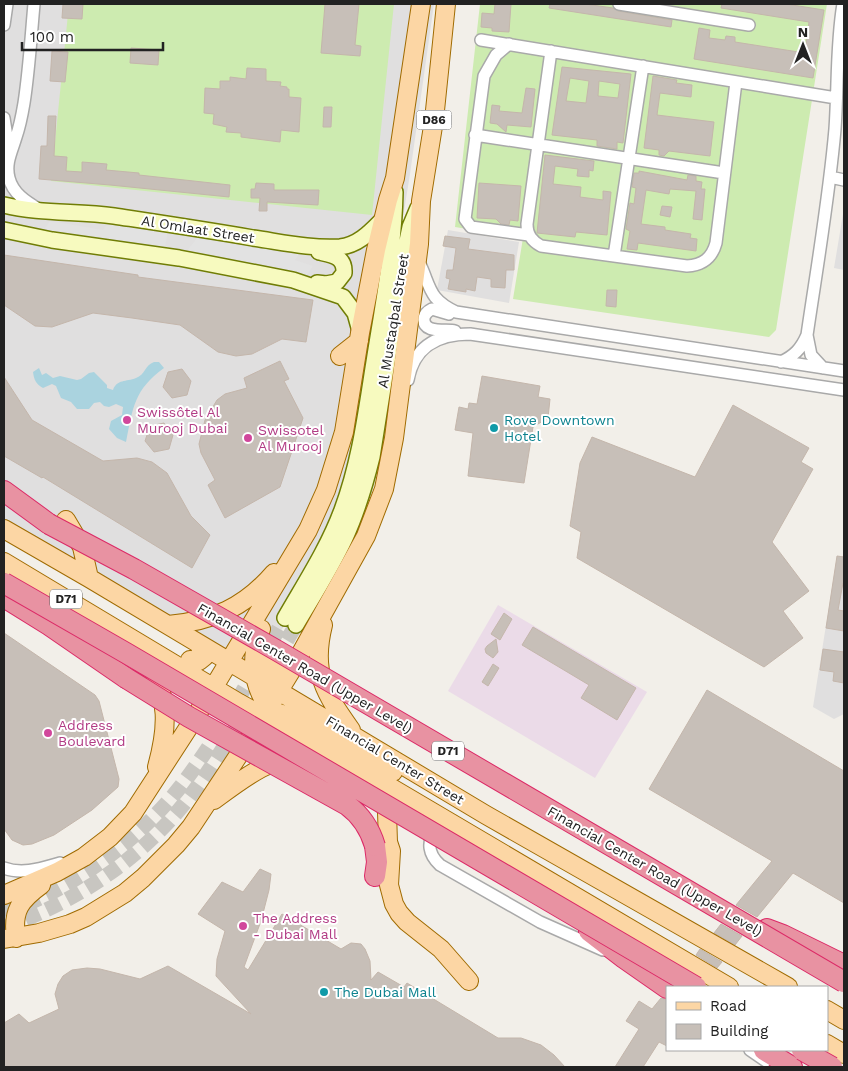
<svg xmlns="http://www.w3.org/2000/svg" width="848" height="1071" font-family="'Work Sans',sans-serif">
<rect width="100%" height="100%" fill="#f2efe9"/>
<path fill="#e0dfdf" d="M4 4H434L410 174 368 434 332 545 259 668 4 526Z
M844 208V270L834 268Z
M448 230 519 242 509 303 437 290Z
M837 556 844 557V714L834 719 813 707Z"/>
<path fill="#ebdbe8" d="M498 605 647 692 595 778 448 691Z"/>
<path fill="#cdebb0" d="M69 4H394L372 215 51 181Z
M480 4H827L776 330 769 337 513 299 523 238 455 227Z"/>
<path fill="#e2e2e2" d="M116 212 170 219 163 258 41 234 50 221 103 230Z
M207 226 309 240 295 260 313 266 303 281 177 263Z"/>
<path fill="#aad3df" d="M154 362H159L164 368C134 390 133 407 126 442L117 438 109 429 111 421 122 415 123 407 116 404 109 407 104 406 100 402 94 403 89 409H77L71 402 61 398 56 386 52 384 43 388C36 384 34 380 33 372L39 368 42 375 46 373 53 378 60 376 77 380 81 379 89 373 94 372 107 385V388L113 390C117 379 126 382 136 378 145 375 145 365 154 362Z"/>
<path fill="#c7bfb8" stroke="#c4b6ab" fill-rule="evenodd" d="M63 4H83L82 19 62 18Z
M325 4H359L355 45 361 46 360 56 321 53Z
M495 4H511L509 32 492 31V28L481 27 482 13 494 14Z
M550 4H585L613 8 618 11 672 20 671 27 549 8Z
M722 4H786L824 10 813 78 694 59 699 28 710 30 709 38 725 40 726 36 735 37V42L805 53 809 22 721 8Z
M131 48 159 50 158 65 130 63Z
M52 51 68 52 65 82 50 81Z
M562 67 631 74 623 143 617 142V149L597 146V140L552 135ZM570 78 589 81 586 103 566 101ZM599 81 620 84 618 98 598 96Z
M247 68 266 69V81L281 82 280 86 287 87V89H289V97L301 98 299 132 281 130 280 142 241 137V133L226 132 227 127 213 124 214 114 204 113 205 88 220 89V81H230V77L246 79Z
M653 76 677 80 676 83 692 85 691 97 660 93 657 115 714 122 710 156 669 151 664 156 659 155V150L644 148Z
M526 88 535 89 531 127 507 125 506 132 497 124 490 123 492 105 500 106 499 111 522 113Z
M324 107H332L331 127H323Z
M48 116H56L54 156 67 157 66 171 82 172V162L107 164 106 170 139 173V175L230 185 229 197 110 185 39 179 41 146H47Z
M545 155 594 161 593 171 589 170V177L577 176 578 169 555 166 553 184 581 187 580 197 603 200V191L611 192 607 235 576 232 575 237 537 233Z
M639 171 687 180 688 175 696 176V181L702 182 701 189H705L702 220 693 219 696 191 670 189 669 194 646 190 641 224 665 227V230L691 234 690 238 697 239 696 251 638 243 637 250 627 249 630 231 626 229 630 203 634 204 636 188 632 187 634 173H639Z
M256 183 274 184V190H319L318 205 267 202V211H259L260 198H251V189H255Z
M479 183 521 186 518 221 510 220 509 225 501 224 496 219 477 218Z
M662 206 672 207 670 217 660 215Z
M445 236 470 239 468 249 514 255V270H506L505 288 491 287V279L477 277 475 291 466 289V292L448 289 450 279 446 278 447 270H453L456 248 443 246Z
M4 255 138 275V277L313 300 306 342 282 339 252 354 236 356 218 352 180 325 132 318 93 313 52 327 35 326 4 305Z
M607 290H617L616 307 606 306Z
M280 361 289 379 284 381 303 418 280 487 225 518 208 485 215 480 201 453 199 444 205 420 217 400 225 394 247 388 244 378Z
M182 369 191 381 187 395 172 398 163 387 168 372Z
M482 376 540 386 538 397 550 399 548 418 533 427 524 483 468 476 473 433 455 430 459 407 468 409 469 403 477 404Z
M4 377 32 420 103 461 137 458 152 462 167 473 191 516 210 535 192 568 43 477 42 478 4 456Z
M733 405 809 448 801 462 813 469 772 542 809 591 783 611 803 638 764 667 577 558 581 532 570 526 580 463 592 437 695 477Z
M164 423 173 435 169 449 154 452 145 441 150 426Z
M837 556 844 557V584L843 583 838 610 844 611V631L826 628Z
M504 613 512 619 500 640 491 634Z
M533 627 636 688 617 720 581 698 589 685 522 645Z
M4 633 95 695 99 701 119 779 118 787 92 810 54 835 32 844 23 845 12 840 4 829Z
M496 639 498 652 493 658 486 653 485 649 487 646Z
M823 649 844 652V683L833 681 834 672 820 670Z
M493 664 499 668 488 686 482 682Z
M707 690 844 771V903L793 873 757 917 736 905 772 861 649 789Z
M260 869 271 874 269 890 261 921 244 967 248 970 282 914 341 949 351 943 361 944 365 949 370 961 371 980 378 972 404 987 407 983 498 1038H521L541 1045 554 1055 565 1067H4V1023L19 1014 29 1023 59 1009 55 994 58 984 63 976 72 970 87 968 100 969 140 979 168 966 251 1014 216 976 217 959 225 931 198 914 222 882 243 892Z
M721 924 742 936 735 945 714 933Z
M700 949 722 962 717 968 696 955Z
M661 998 667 1000V1046L659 1042 643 1067H615L639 1029 626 1021 639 1001 652 1009Z"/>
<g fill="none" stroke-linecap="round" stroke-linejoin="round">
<path stroke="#c8c6c1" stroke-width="15" stroke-dasharray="15 8" stroke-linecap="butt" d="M275 660 296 625
M4 913C72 889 136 843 181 786 221 734 252 674 285 618
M4 927C77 902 144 857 191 795 211 769 228 741 245 712"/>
<g stroke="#a9a9a9" stroke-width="14">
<path id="street" d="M34 4C31 37 29 71 24 103 22 115 20 126 16 137 12 151 5 163 9 178 13 194 27 202 40 210
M619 4 749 25
M4 25 7 4
M481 40 836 98
M509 44 496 55 484 76 465 219 471 227 529 235
M551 51 527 224C527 235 532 241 541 246L687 266C703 265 712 258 716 243L736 82
M4 118 7 137 4 154
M475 135 724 173
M830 177 844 180
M614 256 643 66
M419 262C431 287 428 299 456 312L844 371
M449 314 432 309C428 311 425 313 424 318 422 334 446 329 455 331
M781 362C794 356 801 349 807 335
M823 368 811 355 807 335C817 267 829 198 835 129 838 87 836 45 843 4
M408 380C414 346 438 334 470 334L844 390
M436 830C426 842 429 855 440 865L540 922 603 950
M4 868C23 875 42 868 60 863
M750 1050 766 1061"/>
</g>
<g stroke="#707d05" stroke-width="18">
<path id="secondary" d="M4 205C39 214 77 211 114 216 160 223 207 230 253 238 281 242 312 249 340 247 359 245 371 231 384 218
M4 230 52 240 179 258 293 280 343 297 355 313 360 331
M317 283 326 284 337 282 344 273C345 256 332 255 319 252
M285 618C305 583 328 548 342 510 360 462 366 412 374 362 383 305 394 249 395 192
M296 625C313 596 331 568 345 538 357 512 365 485 372 457L404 255 410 227 418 208"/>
</g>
<g stroke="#a06b00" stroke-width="20">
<path id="primary" d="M340 356 359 341
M66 520 82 547 89 578
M4 529 89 578 486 815 788 987
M4 562 239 703 368 774 729 987
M168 625C213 621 244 608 274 573
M323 625C311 673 325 693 351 730
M261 629C249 661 252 687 273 714
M255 656C264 666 277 673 290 672
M190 660 199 661 204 657 199 644
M149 662C169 700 168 727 157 767
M262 707 293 718 393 772
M383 794 387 812 388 842 391 851 389 885 394 904 399 913 407 922 441 949 469 981
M214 800C244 778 270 757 308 754
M4 895 57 872 84 857 110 837 133 813 203 705 308 530 326 490 344 432 360 333 376 250 388 200 395 178 421 4
M16 938C12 911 20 900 41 885
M4 939 39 933 70 924 86 917 125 893 143 878 176 845 191 827 250 738 291 671 366 536 384 489 394 438 419 244 421 201 434 120 446 4
M827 1010 844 1020
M827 1044 844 1054"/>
</g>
<g stroke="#dc2a67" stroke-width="22">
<path id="highway" d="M4 491 49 524
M4 597 49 625 126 678
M375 846 377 862 375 876
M767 929 783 935 844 965
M589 931 624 958 667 988
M764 1050 792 1067"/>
</g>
<use href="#street" stroke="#fff" stroke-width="11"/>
<use href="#secondary" stroke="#f7fabf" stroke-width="15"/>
<use href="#primary" stroke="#fcd6a4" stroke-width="18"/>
<use href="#highway" stroke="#e892a2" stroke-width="20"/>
<g stroke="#dc2a67" stroke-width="22" stroke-linecap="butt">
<path id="highway-bridge" d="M49 524 134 569 276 650 844 982
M4 583 126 653 696 987
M126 678 189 717 347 805C362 816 370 829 375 846
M802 1050 832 1067"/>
</g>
<use href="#highway-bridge" stroke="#e892a2" stroke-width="20"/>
</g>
<g fill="#d1479c" stroke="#fff" stroke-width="2">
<circle cx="127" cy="420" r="5"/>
<circle cx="248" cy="438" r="5"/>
<circle cx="48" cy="733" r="5"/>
<circle cx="243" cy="926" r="5"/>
</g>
<g fill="#0f9aa8" stroke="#fff" stroke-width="2">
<circle cx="494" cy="428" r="5"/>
<circle cx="324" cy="992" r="5"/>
</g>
<g text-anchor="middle" stroke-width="4" stroke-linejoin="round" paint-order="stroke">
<g fill="#fff" stroke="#646464" stroke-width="1">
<rect x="416.5" y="110.5" width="35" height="19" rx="4"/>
<rect x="50" y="589.5" width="32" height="19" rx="4"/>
<rect x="432" y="741.5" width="32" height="19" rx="4"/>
</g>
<g font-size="12" font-weight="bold" fill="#222">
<text x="434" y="124">D86</text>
<text x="66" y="603">D71</text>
<text x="448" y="755">D71</text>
</g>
<g font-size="14" fill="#222" stroke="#fff">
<text transform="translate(198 229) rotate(9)" y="5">Al Omlaat Street</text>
<text transform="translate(393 321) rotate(-81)" y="5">Al Mustaqbal Street</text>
<text transform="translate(305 668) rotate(30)" y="5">Financial Center Road (Upper Level)</text>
<text transform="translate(395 760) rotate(31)" y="5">Financial Center Street</text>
<text transform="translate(655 871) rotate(30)" y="5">Financial Center Road (Upper Level)</text>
</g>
<g font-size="14" fill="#b23c85" stroke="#fff" text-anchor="start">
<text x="137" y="417">Swissôtel Al<tspan x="137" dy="16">Murooj Dubai</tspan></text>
<text x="258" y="435">Swissotel<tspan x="258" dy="16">Al Murooj</tspan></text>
<text x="58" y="730">Address<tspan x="58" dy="16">Boulevard</tspan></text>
<text x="253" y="923">The Address<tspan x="253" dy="16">- Dubai Mall</tspan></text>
</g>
<g font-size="14" fill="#0d838f" stroke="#fff" text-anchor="start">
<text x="504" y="425">Rove Downtown<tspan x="504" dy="16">Hotel</tspan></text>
<text x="334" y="997">The Dubai Mall</text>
</g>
</g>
<rect width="848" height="1071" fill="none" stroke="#222222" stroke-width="10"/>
<rect x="666" y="986" width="162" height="65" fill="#ffffff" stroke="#a7a7a7"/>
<rect x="676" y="1002" width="25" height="8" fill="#fcd6a4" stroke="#a7a7a7"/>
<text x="710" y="1011" font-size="15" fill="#222222">Road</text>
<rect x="676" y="1024" width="25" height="15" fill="#c7bfb8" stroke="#a7a7a7"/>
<text x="710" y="1036" font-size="15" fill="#222222">Building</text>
<g transform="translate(803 45)" stroke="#ffffff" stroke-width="4" paint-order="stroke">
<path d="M0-4L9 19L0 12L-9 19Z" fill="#222222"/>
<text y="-8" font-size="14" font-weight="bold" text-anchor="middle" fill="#222222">N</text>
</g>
<path d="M22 42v8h141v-8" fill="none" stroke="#222222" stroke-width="2.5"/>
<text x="30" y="42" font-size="15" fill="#222222" stroke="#ffffff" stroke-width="4" paint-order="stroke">100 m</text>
</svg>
